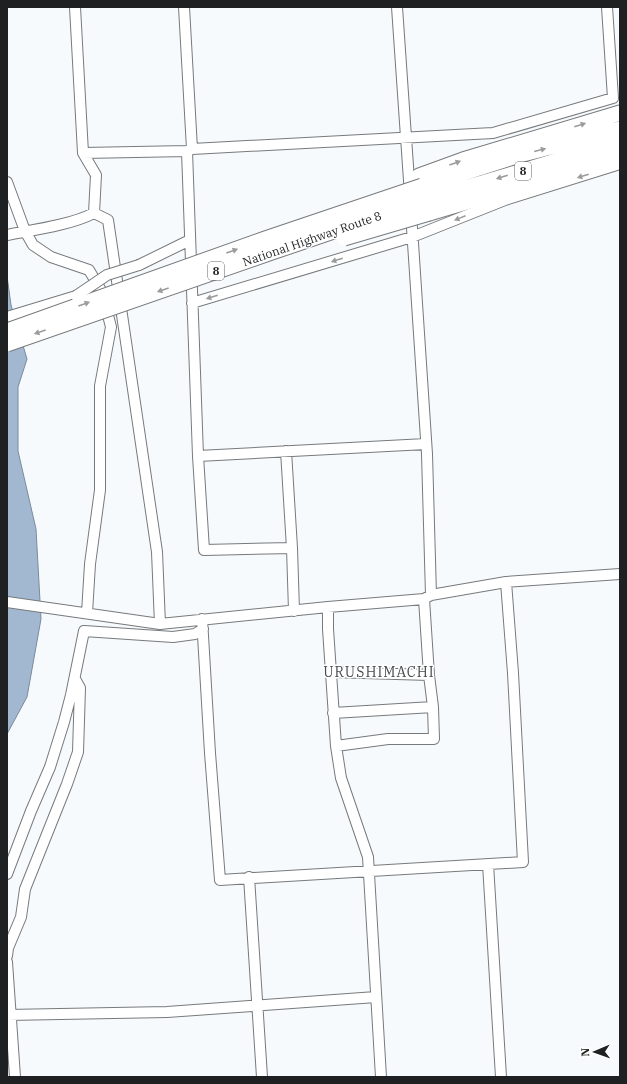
<svg xmlns="http://www.w3.org/2000/svg" width="627" height="1084" font-family="'IBM Plex Serif',serif">
<rect width="100%" height="100%" fill="#f7fafd"/>
<path fill="#a2b8d0" stroke="#7b8a9c" d="M7 276 11 305 27 359 18 387V451L36 529 41 619 27 697 7 734Z"/>
<g fill="none" stroke-linecap="round" stroke-linejoin="round">
<g stroke="#777a7c" stroke-width="12">
<path id="minor" d="M75 7 83 153 96 175 94 213
M184 7 192 149
M397 7 410 195
M187 151 198 456 204 550 292 548 294 611
M83 153 187 151 192 149 493 133 613 98 607 7
M7 182 25 231 33 245 51 257 89 270 102 292 111 327 100 386V490L90 564 87 613
M94 213 108 220 157 552 160 624
M411 213 427 454 431 595
M7 235C33 230 71 225 94 213
M139 265 190 240
M192 303 412 237 505 200 620 164
M7 317 76 296
M286 451 292 548
M198 456 426 444
M7 602 160 624 328 607 424 599 431 595 506 582 620 574
M328 607V629L336 746 341 778 368 857 381 1077
M202 619 210 753 220 880 523 862 513 673 506 582
M331 672 429 675
M333 713 433 707
M336 746 388 739H434L433 707 429 675 424 599
M488 864 501 1077
M7 874 31 811 50 767 64 722 71 695 84 631 173 637 195 634 203 629
M249 877 262 1077
M7 956 8 948 21 917 25 889 67 784 78 752 80 688 75 679
M7 962 15 1077
M7 1015 167 1012 376 997"/>
</g>
<g stroke="#777a7c" stroke-width="17">
<path id="highway" d="M419 176 463 160 620 113
M422 186 523 154 620 129
M425 200 620 142
M429 213 620 156"/>
</g>
<use href="#minor" stroke="#fff" stroke-width="10"/>
<use href="#highway" stroke="#fff" stroke-width="15"/>
<g stroke="#777a7c" stroke-width="12" stroke-linecap="butt">
<path id="minor-bridge" d="M76 296 107 275 139 265"/>
</g>
<g stroke="#777a7c" stroke-width="17" stroke-linecap="butt">
<path id="highway-bridge" d="M344 238 429 213
M7 331 265 239 422 186
M7 344 272 252 425 200"/>
</g>
<use href="#minor-bridge" stroke="#fff" stroke-width="10"/>
<use href="#highway-bridge" stroke="#fff" stroke-width="15"/>
</g>
<defs><path id="oneway-solid" d="M-6-.8H1V-3.2L6.5 0L1 3.2V.8H-6Z"/></defs>
<g fill="#9a9b9b">
<use href="#oneway-solid" transform="translate(580 125) rotate(-17)"/>
<use href="#oneway-solid" transform="translate(540 150) rotate(-14)"/>
<use href="#oneway-solid" transform="translate(455 163) rotate(-20)"/>
<use href="#oneway-solid" transform="translate(583 176) rotate(163)"/>
<use href="#oneway-solid" transform="translate(502 177) rotate(163)"/>
<use href="#oneway-solid" transform="translate(460 218) rotate(158)"/>
<use href="#oneway-solid" transform="translate(232 251) rotate(-20)"/>
<use href="#oneway-solid" transform="translate(337 260) rotate(163)"/>
<use href="#oneway-solid" transform="translate(163 290) rotate(161)"/>
<use href="#oneway-solid" transform="translate(212 297) rotate(163)"/>
<use href="#oneway-solid" transform="translate(84 304) rotate(-20)"/>
<use href="#oneway-solid" transform="translate(40 332) rotate(161)"/>
</g>
<g text-anchor="middle" stroke-width="3" stroke-linejoin="round" paint-order="stroke">
<g fill="#fff" stroke="#626364" stroke-width="1">
<rect x="515" y="162" width="16" height="18" rx="3"/>
<rect x="208" y="262" width="16" height="18" rx="3"/>
</g>
<g font-size="11" font-weight="bold" fill="#1f2021">
<text x="523" y="175">8</text>
<text x="216" y="275">8</text>
</g>
<g font-size="12" fill="#1f2021" stroke="#fff">
<text transform="translate(312 239) rotate(-19)" y="4">National Highway Route 8</text>
</g>
<g font-size="14" letter-spacing="1" fill="#484a4c" stroke="#fff">
<text x="379" y="677">URUSHIMACHI</text>
</g>
</g>
<rect width="627" height="1084" fill="none" stroke="#1f2021" stroke-width="16"/>
<g transform="translate(595 1052) rotate(268)" stroke="#ffffff" stroke-width="3" paint-order="stroke">
<path d="M0-3L7 15L0 10L-7 15Z" fill="#1f2021"/>
<text y="-6" font-size="11" font-weight="bold" text-anchor="middle" fill="#1f2021">N</text>
</g>
</svg>
